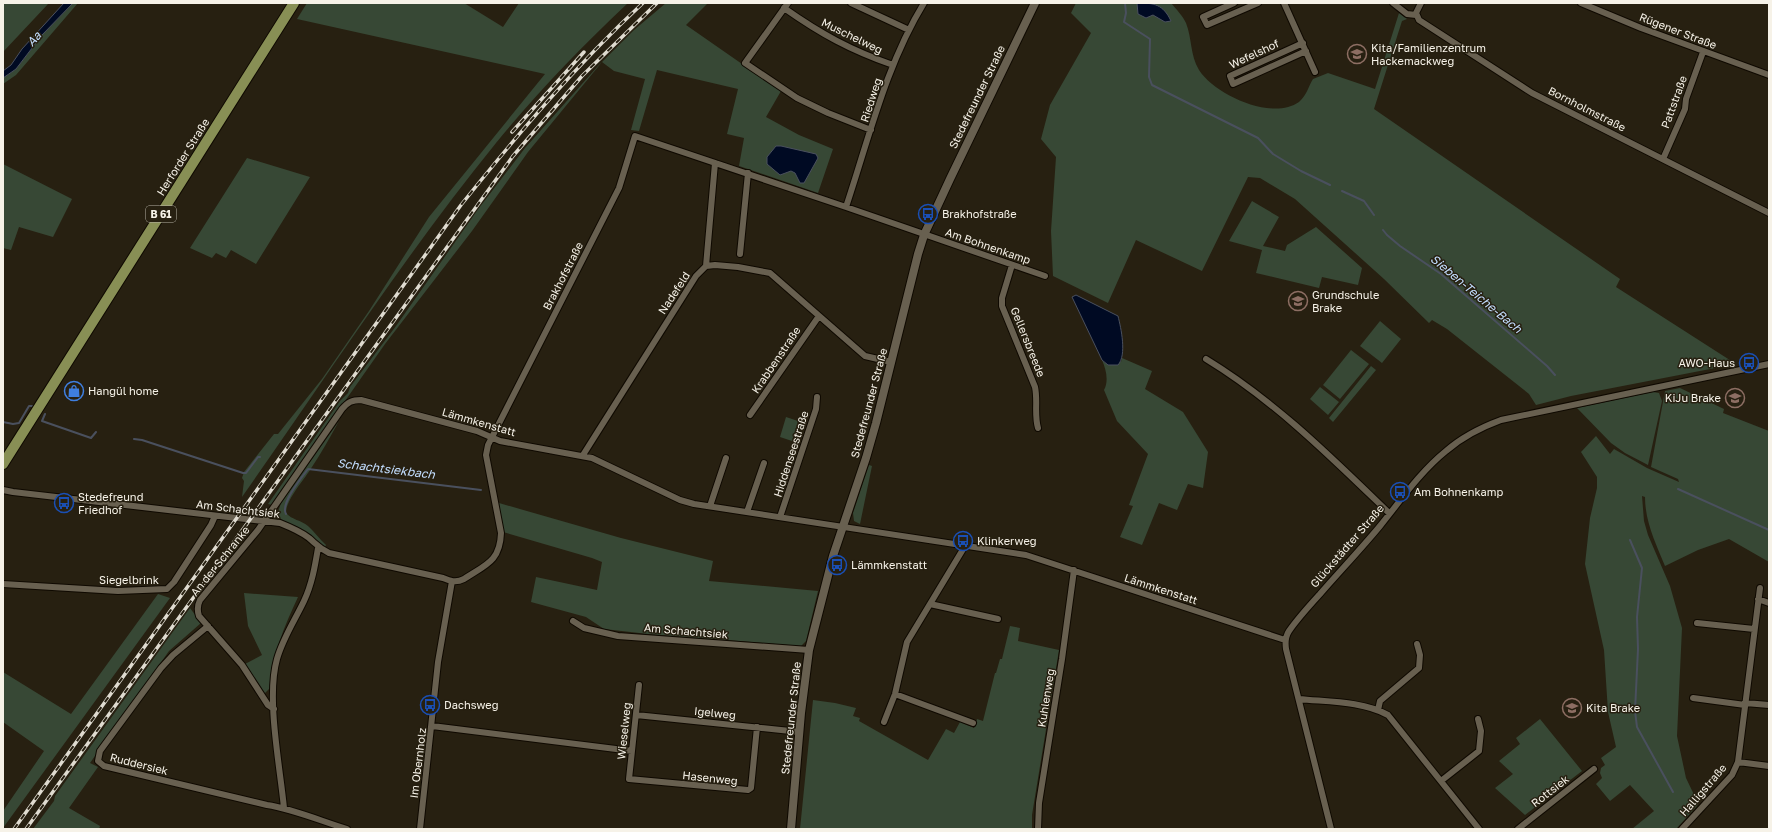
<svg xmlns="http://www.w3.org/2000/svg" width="1772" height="832" font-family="'Golos Text',sans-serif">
<rect width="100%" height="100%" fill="#272011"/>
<path fill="#374835" d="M3 3H49L3 52Z
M73 3H78L16 75 3 84V78L16 69 42 35Z
M307 3H464L503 27 519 3H628C581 47 537 93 496 143 405 255 325 379 242 497L244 481 242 478 244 472 274 434H278L322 379 369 311 429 217 545 74 297 19Z
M666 3H708L686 25 781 91 766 117 799 135 833 149 818 193 739 166 744 138 727 134 738 89 657 70 639 131 631 130 645 79 614 71 602 62 528 152 472 231 385 344 272 505 268 504 340 401 348 393 350 387 396 326 479 208 525 148 598 66 634 30Z
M1076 3H1171C1176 9 1183 16 1186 23 1192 38 1190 55 1199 70 1215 95 1272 121 1299 102 1307 95 1308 87 1313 79L1328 73 1375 89 1399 13 1407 19 1402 21 1374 109 1620 279 1616 287 1736 364 1571 396 1536 405 1529 394 1447 329 1432 320 1429 323 1384 279 1295 199 1260 178 1248 177 1202 271 1136 240 1108 303 1053 276 1051 231 1056 157 1041 139 1050 105 1091 33 1071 13Z
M247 158 310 177 256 264 231 250 226 258 216 253 212 258 190 248Z
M3 164 72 199 53 237 19 227 11 250 3 248Z
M1252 201 1279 217 1263 246 1285 251 1287 245 1316 227 1362 268 1358 285 1322 277 1319 288 1256 273 1262 250 1229 241Z
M1380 321 1401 339 1382 363 1360 346Z
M1351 350 1369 364 1340 399 1323 385Z
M1122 358 1152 371 1145 389 1183 412 1208 452 1203 488 1188 484 1177 510 1159 503 1142 545 1120 537 1133 506 1129 505 1148 454 1117 421 1104 390C1109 381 1106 369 1102 360L1105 363 1121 362Z
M1371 366 1376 370 1333 422 1329 418Z
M1320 387 1339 402 1328 415 1310 399Z
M1680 388 1724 409 1723 413 1769 431V562L1729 539 1698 550 1665 566C1656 544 1645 522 1645 497L1642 496 1644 521 1648 535 1670 586 1682 628 1677 736 1686 778 1698 803 1697 806 1676 829H1632L1654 811 1630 785 1610 801 1596 784 1602 778 1600 773 1601 768 1605 765 1601 758 1616 747 1608 712 1604 650 1585 564 1590 518 1597 488V477L1581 452 1596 436 1610 454 1614 449 1647 468 1679 482 1678 479 1651 467 1665 391Z
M1653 392 1659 393 1662 401 1648 465 1625 453 1611 443 1577 408Z
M786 417 798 421 792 441 780 437Z
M339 421C330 437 321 454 310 470 303 481 286 500 286 513 292 520 301 520 308 526 315 532 319 539 326 545L325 547 298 527 282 520 278 516V512L281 503Z
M869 465 872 466 860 524 854 521 853 513Z
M499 503 621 538 713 561 709 581 818 591 806 641 801 646 648 634 604 629 586 617 531 602 536 577 597 590 602 562 592 558 503 532Z
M244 593 298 597C284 627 272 655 270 688L264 694 245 664 262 655 248 626Z
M158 594 170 598 3 828V811L44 751 3 722V672L71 714Z
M190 608 201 623 169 651 90 763 98 767 69 808 100 826 99 829H33L54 801 55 796Z
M1010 626 1020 628 1018 641 1059 650 1032 815V829H800L813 700 835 703 856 708 853 716 860 718 859 721 928 760 946 729 954 733 960 722 974 728 977 719 983 721 995 673H996L1000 659H1002Z
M1540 719 1582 771 1525 815 1495 788 1513 774 1499 761 1520 744 1516 738Z"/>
<path fill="#000a23" stroke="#4a505e" d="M64 3H73L42 35 16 69 3 78V71L11 65 22 49Z
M1137 3C1154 3 1163 4 1171 21L1165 22 1153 15 1146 18 1138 14Z
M776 146H781L816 154 818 158 804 183H800L795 173 791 171 780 175 767 164V157Z
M1076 295 1118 316C1121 328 1127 355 1118 365H1108L1102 360 1072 297Z"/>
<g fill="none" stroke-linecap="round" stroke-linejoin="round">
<path stroke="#4a505e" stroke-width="2" d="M1125 3 1126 13 1124 22 1150 39 1149 77 1152 85 1258 138 1273 154 1301 171 1330 185
M1342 191 1364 201 1374 215
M1383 230 1387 235 1400 246 1441 274 1547 366 1555 375
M45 414 42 421 91 438 96 432
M3 422 13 424 19 423 29 406H32
M134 439 142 440 243 473H246L258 457H260
M1678 489 1769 530
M286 514C280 504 301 478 308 469L481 490
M1630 540 1642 568 1637 617 1638 649 1635 711 1637 727 1673 792"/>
<g stroke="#0f0901" stroke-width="8">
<path id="minor" d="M788 3 745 63 797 98 828 113 871 130
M851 3 909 30
M1234 3 1203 17 1207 25 1258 3
M1284 3 1315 72
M1393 3 1407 14 1416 15
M1421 3 1416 13 1419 20 1532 93 1769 213
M1581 3 1641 28 1769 75
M784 8C821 34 850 50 893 65
M1303 43 1230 76 1233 84 1306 51
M1663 159 1685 109 1686 99 1703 52
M846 207C869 138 886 65 924 3
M740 254 748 173
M1012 265 1002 298V306L1035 387C1038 401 1034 414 1038 428
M706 266 715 163
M1206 359C1275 401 1332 458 1389 513
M750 415 819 316
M583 455 696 276 706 266 715 265 738 267 770 273 865 356 891 362
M3 490 13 492 280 523C290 527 300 531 309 538 317 545 319 548 329 553L443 578C450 581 456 583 464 579 485 565 500 562 501 533L486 455 488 445 619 188 635 136 846 207 1045 276
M710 506 726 458
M747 512 764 463
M780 517 816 409 817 397
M3 584 118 591 167 589 174 582 211 525 215 516
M1758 599 1769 603
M930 604 998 619
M573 621 584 628 618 636 809 650
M1697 623 1754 629
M208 626 173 655 161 668 100 751 98 761 104 766 267 805C293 809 321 821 347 829
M639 685 629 779 748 790 751 788 757 727
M895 694 973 723
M1693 698 1745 705
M1299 699C1328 702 1362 701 1388 715L1479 829
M1745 703 1769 705
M274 709 268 705 242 665 199 616C197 610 197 606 200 600L258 530 342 409C348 402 352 400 361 400L477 431 500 441 592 458 680 500 694 504 1026 555 1285 640
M1378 710 1380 701 1419 668 1420 655 1417 644
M636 715 800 732
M884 722 895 694 907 642 965 546
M432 726 632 751
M1738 762 1769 766
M1441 781 1479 751 1481 731 1478 719
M284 808C280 766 266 698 277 659 283 638 295 620 304 601 312 584 315 566 318 548
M420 829 438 662 452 581
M1038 829 1039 803 1062 659 1074 570
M1331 829 1286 649C1285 642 1285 637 1289 631 1298 618 1309 606 1320 594 1340 571 1361 549 1380 526 1401 500 1420 472 1446 451 1462 437 1482 427 1501 420L1769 364
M1518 829 1594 769
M1682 829 1732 775 1738 762 1760 588"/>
</g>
<g stroke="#0f0901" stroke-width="10">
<path id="tertiary" d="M791 829 801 713 809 650 833 556 866 458 876 423 918 254 924 235 950 179 1035 3"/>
</g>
<g stroke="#0f0901" stroke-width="12">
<path id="primary" d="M3 464 294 3"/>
</g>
<use href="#minor" stroke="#686050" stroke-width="6"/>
<use href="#tertiary" stroke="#686050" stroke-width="8"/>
<use href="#primary" stroke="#888f55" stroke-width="10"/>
<g stroke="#dfdbd0" stroke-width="3.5">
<path id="rail" d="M512 132 584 52
M14 829 461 205C518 134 576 65 643 3
M26 829 513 156 582 76 657 3"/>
</g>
<use href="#rail" stroke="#272011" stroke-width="2" stroke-dasharray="6" stroke-linecap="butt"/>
</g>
<defs>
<g id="school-ring" transform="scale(1)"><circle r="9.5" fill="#272011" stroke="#8d6e63" stroke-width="1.5"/><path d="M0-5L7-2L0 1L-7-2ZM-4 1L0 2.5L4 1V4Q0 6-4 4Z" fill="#8d6e63"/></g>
<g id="bus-ring" transform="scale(1)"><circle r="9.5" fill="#272011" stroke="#1a4fb4" stroke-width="1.5"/><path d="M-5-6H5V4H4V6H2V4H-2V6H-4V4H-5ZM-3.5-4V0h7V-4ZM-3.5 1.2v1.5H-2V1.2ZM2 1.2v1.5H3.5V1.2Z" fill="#1a4fb4"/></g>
<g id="shop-ring" transform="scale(1)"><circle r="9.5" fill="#272011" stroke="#3f7fe0" stroke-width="1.5"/><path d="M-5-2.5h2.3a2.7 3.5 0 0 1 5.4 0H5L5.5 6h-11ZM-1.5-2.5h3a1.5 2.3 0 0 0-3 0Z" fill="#3f7fe0"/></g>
</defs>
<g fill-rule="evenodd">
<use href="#school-ring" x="1357" y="54"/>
<use href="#bus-ring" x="928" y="214"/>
<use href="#school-ring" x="1298" y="301"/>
<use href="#bus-ring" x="1749" y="363"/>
<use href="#shop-ring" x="74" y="391"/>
<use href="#school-ring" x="1735" y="398"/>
<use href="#bus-ring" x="1400" y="492"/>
<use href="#bus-ring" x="64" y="503"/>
<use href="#bus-ring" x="963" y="541"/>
<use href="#bus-ring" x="837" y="565"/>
<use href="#bus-ring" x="430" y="705"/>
<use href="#school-ring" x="1572" y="708"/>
</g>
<g text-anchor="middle" stroke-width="3" stroke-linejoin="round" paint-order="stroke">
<rect fill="#272011" stroke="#b8b3a8" stroke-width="1" x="146" y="206" width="30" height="16" rx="3"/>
<g font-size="10" font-weight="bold" fill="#f6f2e8">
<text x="161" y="218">B 61</text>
</g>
<g font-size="11" fill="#f6f2e8" stroke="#272011">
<text transform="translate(1678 31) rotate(21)" y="4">Rügener Straße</text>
<text transform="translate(852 36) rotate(26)" y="4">Muschelweg</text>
<text transform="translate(1254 54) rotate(-25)" y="4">Wefelshof</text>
<text transform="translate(977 97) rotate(-64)" y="4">Stedefreunder Straße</text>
<text transform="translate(871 100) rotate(-72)" y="4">Riedweg</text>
<text transform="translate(1674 102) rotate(-70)" y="4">Pattstraße</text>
<text transform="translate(1587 109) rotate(27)" y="4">Bornholmstraße</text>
<text transform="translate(183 157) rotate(-58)" y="4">Herforder Straße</text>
<text transform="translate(988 246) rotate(19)" y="4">Am Bohnenkamp</text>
<text transform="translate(563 276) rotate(-63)" y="4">Brakhofstraße</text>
<text transform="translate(674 293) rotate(-57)" y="4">Nadefeld</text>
<text transform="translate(1028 342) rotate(68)" y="4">Gellersbreede</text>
<text transform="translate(776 360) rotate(-56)" y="4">Krabbenstraße</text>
<text transform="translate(869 403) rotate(-75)" y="4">Stedefreunder Straße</text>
<text transform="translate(479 422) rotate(16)" y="4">Lämmkenstatt</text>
<text transform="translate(791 454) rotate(-72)" y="4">Hiddenseestraße</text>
<text transform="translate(238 509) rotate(7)" y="4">Am Schachtsiek</text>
<text transform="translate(1347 546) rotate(-49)" y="4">Glückstädter Straße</text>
<text transform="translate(220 561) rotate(-51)" y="4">An der Schranke</text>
<text x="129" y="584">Siegelbrink</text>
<text transform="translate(1161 589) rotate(18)" y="4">Lämmkenstatt</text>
<text transform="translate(686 631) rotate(5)" y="4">Am Schachtsiek</text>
<text transform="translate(1046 698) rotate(-81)" y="4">Kuhlenweg</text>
<text transform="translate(715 713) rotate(6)" y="4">Igelweg</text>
<text transform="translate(791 718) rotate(-84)" y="4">Stedefreunder Straße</text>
<text transform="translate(624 731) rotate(-84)" y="4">Wieselweg</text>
<text transform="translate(418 763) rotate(-83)" y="4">Im Obernholz</text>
<text transform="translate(139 764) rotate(14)" y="4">Ruddersiek</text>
<text transform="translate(710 778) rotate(6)" y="4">Hasenweg</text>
<text transform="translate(1703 790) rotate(-49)" y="4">Halligstraße</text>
<text transform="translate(1550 791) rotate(-38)" y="4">Rottsiek</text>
</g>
<g font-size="11" fill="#f6f2e8" stroke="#272011" text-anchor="start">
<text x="1371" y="52">Kita/Familienzentrum<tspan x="1371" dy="13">Hackemackweg</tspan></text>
<text x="942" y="218">Brakhofstraße</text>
<text x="1312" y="299">Grundschule<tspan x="1312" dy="13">Brake</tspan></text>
<text x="1735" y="367" text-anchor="end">AWO-Haus</text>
<text x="88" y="395">Hangül home</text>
<text x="1721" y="402" text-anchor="end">KiJu Brake</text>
<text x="1414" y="496">Am Bohnenkamp</text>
<text x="78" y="501">Stedefreund<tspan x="78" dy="13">Friedhof</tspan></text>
<text x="977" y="545">Klinkerweg</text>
<text x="851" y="569">Lämmkenstatt</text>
<text x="444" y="709">Dachsweg</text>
<text x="1586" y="712">Kita Brake</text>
</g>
<g font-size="12" font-style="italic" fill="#c2ddfe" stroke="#272011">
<text transform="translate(34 39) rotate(-49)" y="4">Aa</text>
<text transform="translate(1476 294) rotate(40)" y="4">Sieben-Teiche-Bach</text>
<text transform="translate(386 469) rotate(7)" y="4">Schachtsiekbach</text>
</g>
</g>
<rect width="1772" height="832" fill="none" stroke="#f6f2e8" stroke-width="8"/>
</svg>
